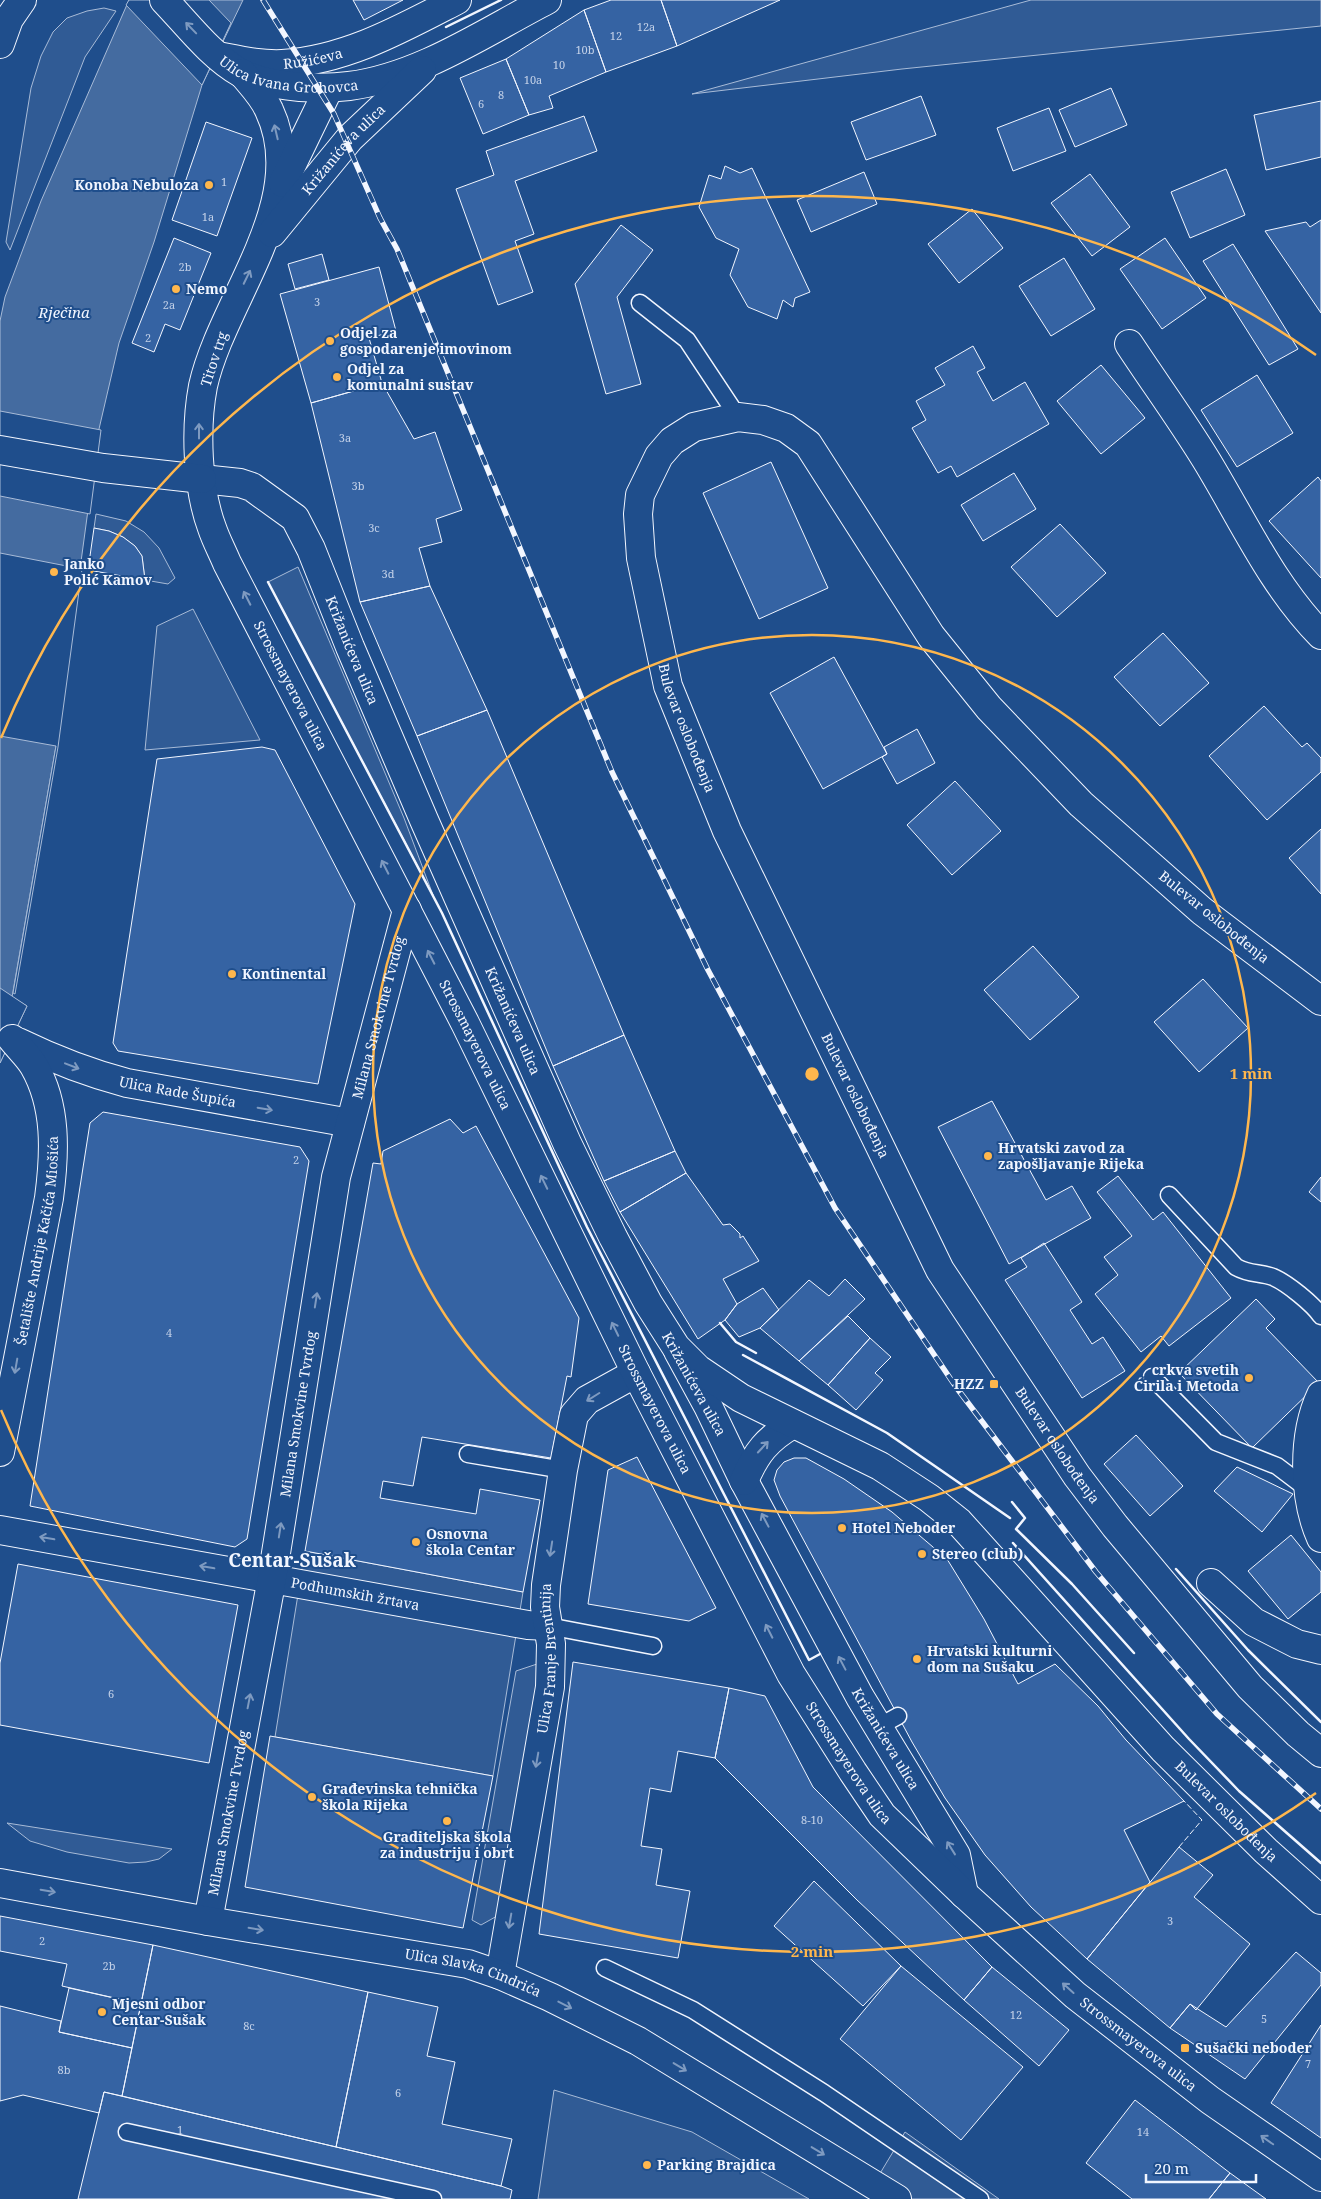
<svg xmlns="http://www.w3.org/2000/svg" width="1321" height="2199" font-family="'Noto Serif',serif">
<rect width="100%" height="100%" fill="#1f4e8c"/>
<path fill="#305b95" stroke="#a8bbd7" d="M1031 0H1321V26L902 69 692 94Z
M104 8 116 11 85 57 10 250 6 242 31 88 41 56 53 32 67 18 87 11Z
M96 514 126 521 144 532 159 548 175 578 168 584 145 580 142 556 135 546 123 537 109 531 94 528Z
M298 567 404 818 433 895 268 582Z
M193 609 260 740 145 750 157 626Z
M305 1551 523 1592 493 1776 275 1737Z
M543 1662 497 1916 481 1925 472 1920 516 1671Z
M7 1823 172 1849 159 1859 146 1862 129 1863 67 1852 30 1841Z
M554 2090 692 2132 809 2199H538Z
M905 2132 999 2199H884L870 2190Z"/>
<path fill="#446ba0" stroke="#a8bbd7" d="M129 0H243L202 85 154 242 119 343 99 429 56 746 12 997 27 1006 0 1063V321L5 297 41 201Z"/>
<path fill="#1f4e8c" stroke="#a8bbd7" d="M129 0H209L231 23 202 85 126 5Z
M0 411 101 430 90 514 0 496Z
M0 553 82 569 58 747 15 994 13 993 56 746 0 736Z
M0 988 27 1006 0 1063Z"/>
<path fill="#3563a3" stroke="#f2f6ff" d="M353 0H403L364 20Z
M611 0H661L677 46 606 72 584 10Z
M661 0H780L677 46Z
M584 10 606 72 549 96 553 108 529 115 506 59Z
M506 59 529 115 483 134 460 78Z
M1111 88 1127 125 1075 147 1059 110Z
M921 96 936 135 866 160 851 122Z
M1321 101V157L1266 170 1254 115Z
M1049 108 1066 151 1013 171 997 128Z
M584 116 597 151 515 181 534 234 515 241 533 292 498 305 456 189 494 175 486 151Z
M206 122 252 138 217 236 172 220Z
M725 166 740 173 752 168 810 292 795 298 793 307 783 300 777 319 748 307 730 275 739 249 716 238 699 207 709 175 721 179Z
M1226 169 1245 215 1190 238 1171 192Z
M864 172 877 204 811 232 797 200Z
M1090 174 1130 227 1092 256 1051 203Z
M972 209 1003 248 959 283 928 244Z
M1321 220V313L1265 231 1306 222 1310 227Z
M621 225 653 250 617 297 641 384 606 394 575 284Z
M174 238 211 253 180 330 165 324 154 352 132 343Z
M1165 238 1206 298 1162 329 1120 269Z
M1233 244 1298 349 1269 365 1203 261Z
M322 254 329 280 295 289 288 264Z
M1064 258 1095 309 1051 336 1019 286Z
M379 267 396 331 369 338 382 383 311 403 280 294Z
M973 346 985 368 977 372 993 401 1025 382 1049 424 957 477 951 466 938 473 912 428 926 420 916 401 945 385 935 368Z
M1101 365 1145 418 1101 454 1057 401Z
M1257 375 1293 433 1237 467 1201 410Z
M382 383 414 439 435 432 462 510 436 519 442 542 419 548 430 586 360 602 311 403Z
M771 462 828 588 759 619 703 493Z
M1014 473 1036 509 983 541 961 505Z
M1318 477 1321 481V578L1269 521Z
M1060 524 1106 573 1057 617 1011 567Z
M94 528 109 531 123 537 135 546 142 556 145 580 88 570Z
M430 586 487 710 417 736 360 602Z
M1163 633 1209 683 1160 726 1114 677Z
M834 657 887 754 823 789 770 693Z
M1264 706 1302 747 1307 743 1321 758V772L1267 820 1209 756Z
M487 710 624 1035 553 1066 417 736Z
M917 729 935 763 897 784 882 757 887 754 884 747Z
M262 747 275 750 355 904 318 1084 118 1051 113 1043 157 759Z
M955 781 1001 831 952 875 907 825Z
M1321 829V894L1289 858Z
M1033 946 1079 997 1030 1040 984 990Z
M1203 979 1248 1028 1199 1072 1154 1022Z
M624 1035 675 1151 604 1181 553 1066Z
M992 1101 1046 1200 1072 1186 1091 1218 1009 1264 938 1127Z
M103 1112 300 1147 309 1161 247 1539 235 1547 30 1506 90 1123Z
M450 1119 463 1133 476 1126 579 1318 571 1377 567 1376 551 1458 422 1437 413 1486 383 1481 380 1498 476 1514 480 1489 540 1500 523 1592 305 1551 373 1163 381 1164 383 1151Z
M675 1151 686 1173 620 1212 604 1181Z
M686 1173 723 1225 730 1224 740 1234V1238L743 1236 759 1261 723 1279 737 1304 725 1320 698 1339 620 1212Z
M1118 1176 1153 1220 1163 1212 1231 1298 1169 1346 1161 1336 1141 1352 1095 1294 1118 1275 1104 1257 1132 1236 1097 1192Z
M1321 1177V1202L1309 1192Z
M1044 1243 1082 1302 1070 1310 1092 1344 1103 1337 1125 1371 1082 1398 1005 1280 1027 1267 1021 1258Z
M845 1279 865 1299 799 1361 760 1328 809 1280 829 1296Z
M763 1288 779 1310 760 1328 739 1337 725 1320 737 1304Z
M1256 1299 1275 1319 1266 1328 1319 1383 1252 1448 1179 1373Z
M848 1316 870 1338 828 1385 799 1361Z
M870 1338 891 1357 875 1373 883 1380 856 1410 828 1385Z
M1136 1435 1183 1486 1150 1516 1104 1464Z
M637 1457 716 1608 689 1621 588 1604 608 1470Z
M794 1458H806L844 1479 892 1512 947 1559 984 1619 1018 1684 1055 1664 1098 1706 1126 1740 1184 1801 1124 1830 1150 1882 1087 1959 1031 1907 985 1855 945 1798 912 1742 780 1496 774 1480 777 1470 784 1462Z
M1237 1467 1293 1494 1262 1532 1214 1491Z
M1291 1535 1321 1572V1592L1288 1619 1248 1571Z
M18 1564 238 1605 209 1763 0 1725V1663Z
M573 1662 729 1688 715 1758 678 1751 671 1792 650 1788 641 1846 662 1849 656 1885 690 1891 678 1958 539 1934Z
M729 1688 765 1696 813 1787 992 1967 964 2000 857 1900 715 1758Z
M270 1736 493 1776 463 1928 245 1887Z
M1179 1847 1213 1875 1194 1897 1250 1944 1196 2010 1190 2004 1170 2028 1087 1959Z
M814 1881 901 1966 863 2006 774 1926Z
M0 1916 153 1945 141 2004 62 1986 67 1964 0 1951Z
M153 1945 368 1992 336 2147 122 2096Z
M1296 1952 1321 1973V1985L1245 2079 1170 2028 1190 2004 1226 2027Z
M901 1966 1023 2067 961 2140 840 2039Z
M992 1967 1069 2030 1039 2066 964 2000Z
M69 1988 141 2004 132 2048 59 2032Z
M368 1992 438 2007 427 2056 455 2062 442 2124 512 2139 501 2186 336 2147Z
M0 2006 61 2021 59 2032 132 2048 122 2096 104 2092 99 2113 23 2095 0 2101Z
M1321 2025V2138L1271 2103Z
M104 2092 501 2186 512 2190 510 2199H78Z
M1135 2100 1230 2173 1209 2199H1132L1086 2163Z
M1230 2173 1266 2199H1209Z"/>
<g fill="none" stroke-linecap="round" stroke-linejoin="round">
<g stroke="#f2f6ff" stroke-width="19">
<path id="lane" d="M640 303 687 340 738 417
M1169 1195 1236 1267C1250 1275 1260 1272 1273 1277 1287 1283 1313 1304 1321 1316
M1152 1377 1216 1442 1277 1466 1310 1491
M468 1454 563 1470
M548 1626 653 1646
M878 1727 898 1716
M605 1968 693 2010 824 2093 980 2199
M127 2132 433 2199"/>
</g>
<g stroke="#f2f6ff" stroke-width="30">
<g id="street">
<path id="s1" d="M218 56C239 60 260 65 282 64 346 60 401 29 457 0"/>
<path d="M1129 344C1154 382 1181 419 1205 458 1242 518 1271 584 1321 635"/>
<path id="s2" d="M18 1042C53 1059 89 1073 127 1083L350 1123"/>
<path id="s3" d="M678 1351 708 1406 744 1481 860 1697 956 1855 964 1894"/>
<path d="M1321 1395C1302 1435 1303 1498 1321 1538"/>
<path id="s4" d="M0 1452 49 1198C55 1153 57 1106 34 1066 28 1056 19 1048 12 1039"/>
<path d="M744 1481C756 1453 767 1439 793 1424"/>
<path id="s5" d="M0 1530 528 1625 548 1626"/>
<path d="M1211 1583 1254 1622 1297 1644 1321 1650"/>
<path id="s6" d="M208 1921 272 1578 336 1177 407 910"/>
<path id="s7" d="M500 1975 550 1687 551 1644 545 1607 546 1585 563 1470 574 1415 587 1400 636 1373"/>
</g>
</g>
<g stroke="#f2f6ff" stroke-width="30">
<g id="secondary">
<path id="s8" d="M202 479 240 483 252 487 295 518 311 549 350 647 424 820 567 1143 613 1237 648 1303 676 1347 698 1369 741 1398 880 1466 929 1498 959 1522 1163 1749 1266 1851 1321 1900"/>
<path id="s9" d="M1321 1001 1202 911 1081 804 989 708 931 636 808 444 786 428 763 420 738 417 694 427 672 441 659 456 640 495 638 514 641 558 668 686 727 831 940 1270 1077 1476 1115 1526 1250 1687 1298 1734 1321 1753"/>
</g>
</g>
<g stroke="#f2f6ff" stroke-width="30">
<g id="primary">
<path id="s10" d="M164 0C188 25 211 56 241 73 259 82 280 85 300 87 317 88 333 88 349 86 420 77 485 32 547 0"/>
<path d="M0 44 9 19 22 0"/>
<path id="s11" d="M242 73C252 85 263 96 269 110 312 201 222 300 203 386 195 428 197 488 212 528 216 540 222 551 227 563L465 1023 636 1373 791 1674 853 1772 882 1815 964 1894 1075 1995 1210 2100 1321 2177"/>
<path d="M283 183 329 88"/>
<path id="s12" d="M272 233 350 138 422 70"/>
<path d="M0 450 103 468 202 479"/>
<path id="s13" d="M0 1883 208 1921 468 1964 500 1975 550 1997 638 2041 897 2199"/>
</g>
</g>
<use href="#lane" stroke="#1f4e8c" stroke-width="16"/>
<use href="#street" stroke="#1f4e8c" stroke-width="28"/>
<use href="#secondary" stroke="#1f4e8c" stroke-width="28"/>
<use href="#primary" stroke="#1f4e8c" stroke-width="28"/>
<g stroke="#f2f6ff" stroke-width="5.5">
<path id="rail" d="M263 0 334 114 380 218 397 249 612 772 708 970 835 1208 956 1387 1096 1572 1217 1714 1321 1809"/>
</g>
<use href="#rail" stroke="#1f4e8c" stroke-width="4" stroke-dasharray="11" stroke-linecap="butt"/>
<path stroke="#f2f6ff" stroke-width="1" stroke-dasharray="6 2.5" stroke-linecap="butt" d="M1179 1847 1202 1820 1184 1801"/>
<path stroke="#f2f6ff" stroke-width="2.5" d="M446 27 501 0
M268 582 442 913 587 1227 809 1660 820 1654
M720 1323 736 1342 756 1353
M743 1355 887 1433 1010 1518
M1012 1502 1025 1518 1016 1529 1072 1584 1134 1653
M1013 1543 1189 1739 1239 1791 1321 1863
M1176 1569 1248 1650 1321 1722"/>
</g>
<defs><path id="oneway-shaft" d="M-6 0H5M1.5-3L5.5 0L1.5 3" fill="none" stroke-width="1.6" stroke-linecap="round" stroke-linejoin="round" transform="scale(1.25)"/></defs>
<g stroke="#7e9ac0">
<use href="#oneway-shaft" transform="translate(191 28) rotate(-134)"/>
<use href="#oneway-shaft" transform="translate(276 132) rotate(-103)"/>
<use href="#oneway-shaft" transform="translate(247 277) rotate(-64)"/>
<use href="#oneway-shaft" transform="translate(199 431) rotate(-90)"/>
<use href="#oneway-shaft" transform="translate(247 598) rotate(-117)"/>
<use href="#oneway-shaft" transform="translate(385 867) rotate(-117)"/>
<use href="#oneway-shaft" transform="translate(431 957) rotate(-117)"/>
<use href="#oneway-shaft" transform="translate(72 1066) rotate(21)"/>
<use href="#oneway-shaft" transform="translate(265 1109) rotate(10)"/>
<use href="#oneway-shaft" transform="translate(544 1182) rotate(-116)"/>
<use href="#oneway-shaft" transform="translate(316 1300) rotate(-81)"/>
<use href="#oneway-shaft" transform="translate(615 1329) rotate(-116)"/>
<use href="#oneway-shaft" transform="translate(16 1366) rotate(100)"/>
<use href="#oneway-shaft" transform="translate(593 1397) rotate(148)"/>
<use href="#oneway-shaft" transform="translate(763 1447) rotate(-47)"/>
<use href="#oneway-shaft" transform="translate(765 1520) rotate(-118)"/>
<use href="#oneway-shaft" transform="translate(280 1530) rotate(-81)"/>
<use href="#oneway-shaft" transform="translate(47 1538) rotate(-170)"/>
<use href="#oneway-shaft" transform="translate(551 1549) rotate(99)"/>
<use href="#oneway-shaft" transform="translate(207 1567) rotate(-170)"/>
<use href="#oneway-shaft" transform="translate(769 1631) rotate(-117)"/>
<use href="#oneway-shaft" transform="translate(842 1663) rotate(-118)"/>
<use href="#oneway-shaft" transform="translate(249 1701) rotate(-79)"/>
<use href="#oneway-shaft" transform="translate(537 1760) rotate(100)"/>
<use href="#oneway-shaft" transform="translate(951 1848) rotate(-122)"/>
<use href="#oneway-shaft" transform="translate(48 1891) rotate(10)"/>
<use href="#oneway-shaft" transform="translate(510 1921) rotate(100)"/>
<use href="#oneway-shaft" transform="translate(256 1929) rotate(9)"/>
<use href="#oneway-shaft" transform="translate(1068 1988) rotate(-138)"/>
<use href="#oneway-shaft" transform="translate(565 2005) rotate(27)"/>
<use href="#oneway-shaft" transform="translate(680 2067) rotate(31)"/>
<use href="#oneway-shaft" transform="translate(1267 2140) rotate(-145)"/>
<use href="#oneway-shaft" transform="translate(818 2151) rotate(31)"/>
</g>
<g fill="none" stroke="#ffb74d" stroke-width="2.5">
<circle cx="812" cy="1074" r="439"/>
<path d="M1316 1793A878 878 0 0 1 1 1410M1 738A878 878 0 0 1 1316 355"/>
</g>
<g fill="#ffb74d" stroke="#1f4e8c" stroke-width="2">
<circle cx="209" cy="185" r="5"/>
<circle cx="176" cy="289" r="5"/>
<circle cx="330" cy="341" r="5"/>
<circle cx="337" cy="377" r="5"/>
<circle cx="54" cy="572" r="5"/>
<circle cx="232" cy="974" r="5"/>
<circle cx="988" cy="1156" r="5"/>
<circle cx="1249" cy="1378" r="5"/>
<rect x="989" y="1379" width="10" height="10" rx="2.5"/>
<circle cx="842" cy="1528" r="5"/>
<circle cx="416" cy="1542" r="5"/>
<circle cx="922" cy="1554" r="5"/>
<circle cx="917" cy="1659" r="5"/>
<circle cx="312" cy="1797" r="5"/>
<circle cx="447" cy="1821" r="5"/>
<circle cx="102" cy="2012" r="5"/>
<rect x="1180" y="2043" width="10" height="10" rx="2.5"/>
<circle cx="647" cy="2165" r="5"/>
</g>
<g text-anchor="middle" stroke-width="4" stroke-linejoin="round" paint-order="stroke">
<g font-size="11" fill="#c3d1e8">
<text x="646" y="31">12a</text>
<text x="616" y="40">12</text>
<text x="585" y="54">10b</text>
<text x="559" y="69">10</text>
<text x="533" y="84">10a</text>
<text x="501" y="99">8</text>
<text x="481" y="108">6</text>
<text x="224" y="186">1</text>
<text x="208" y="221">1a</text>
<text x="185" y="271">2b</text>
<text x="317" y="306">3</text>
<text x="169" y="309">2a</text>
<text x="148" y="342">2</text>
<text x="345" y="442">3a</text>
<text x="358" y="490">3b</text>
<text x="374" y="532">3c</text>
<text x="388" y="578">3d</text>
<text x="296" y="1164">2</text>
<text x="169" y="1337">4</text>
<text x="111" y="1698">6</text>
<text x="812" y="1824">8-10</text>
<text x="1170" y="1925">3</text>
<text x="42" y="1945">2</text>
<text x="109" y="1970">2b</text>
<text x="1016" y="2019">12</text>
<text x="1264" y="2023">5</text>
<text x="249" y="2030">8c</text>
<text x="1308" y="2068">7</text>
<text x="64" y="2074">8b</text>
<text x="398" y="2097">6</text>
<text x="180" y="2134">1</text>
<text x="1143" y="2136">14</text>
</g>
<g font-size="14" fill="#f2f6ff" stroke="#1f4e8c">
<text dy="5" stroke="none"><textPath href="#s1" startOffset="96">Ružićeva</textPath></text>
<text dy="5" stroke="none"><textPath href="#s10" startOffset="154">Ulica Ivana Grohovca</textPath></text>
<text dy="5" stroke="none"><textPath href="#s12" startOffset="110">Križanićeva ulica</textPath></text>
<text transform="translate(214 359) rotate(-72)" y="5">Titov trg</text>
<text dy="5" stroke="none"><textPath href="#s8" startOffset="248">Križanićeva ulica</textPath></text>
<text dy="5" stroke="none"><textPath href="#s11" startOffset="658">Strossmayerova ulica</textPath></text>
<text dy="5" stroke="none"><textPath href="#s9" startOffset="1215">Bulevar oslobođenja</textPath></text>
<text transform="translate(1214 917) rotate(39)" y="5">Bulevar oslobođenja</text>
<text dy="5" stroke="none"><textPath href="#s6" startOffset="920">Milana Smokvine Tvrdog</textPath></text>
<text dy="5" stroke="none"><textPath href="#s8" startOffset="652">Križanićeva ulica</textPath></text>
<text dy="5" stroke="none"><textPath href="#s11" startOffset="1062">Strossmayerova ulica</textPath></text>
<text dy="5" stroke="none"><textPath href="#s2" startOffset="168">Ulica Rade Šupića</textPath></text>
<text dy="5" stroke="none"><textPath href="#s9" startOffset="1620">Bulevar oslobođenja</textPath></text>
<text dy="5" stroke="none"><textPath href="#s4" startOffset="215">Šetalište Andrije Kačića Miošića</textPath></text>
<text transform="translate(694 1384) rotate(61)" y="5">Križanićeva ulica</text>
<text dy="5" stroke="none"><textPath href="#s11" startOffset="1468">Strossmayerova ulica</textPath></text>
<text dy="5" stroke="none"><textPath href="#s6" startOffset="515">Milana Smokvine Tvrdog</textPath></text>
<text dy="5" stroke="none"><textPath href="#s9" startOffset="2025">Bulevar oslobođenja</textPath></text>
<text dy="5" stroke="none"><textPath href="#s5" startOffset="361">Podhumskih žrtava</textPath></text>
<text dy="5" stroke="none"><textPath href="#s7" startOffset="321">Ulica Franje Brentinija</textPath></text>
<text dy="5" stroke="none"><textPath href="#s3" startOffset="440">Križanićeva ulica</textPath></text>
<text dy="5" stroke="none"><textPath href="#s11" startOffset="1872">Strossmayerova ulica</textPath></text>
<text dy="5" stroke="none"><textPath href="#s8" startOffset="1746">Bulevar oslobođenja</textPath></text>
<text dy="5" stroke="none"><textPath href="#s6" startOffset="110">Milana Smokvine Tvrdog</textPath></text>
<text dy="5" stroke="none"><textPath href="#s13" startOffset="482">Ulica Slavka Cindrića</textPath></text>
<text dy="5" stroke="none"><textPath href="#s11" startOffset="2278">Strossmayerova ulica</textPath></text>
</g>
<g font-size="14" font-weight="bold" fill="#f2f6ff" stroke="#1f4e8c" text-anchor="start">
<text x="199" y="190" text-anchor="end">Konoba Nebuloza</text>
<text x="186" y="294">Nemo</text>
<text x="340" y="338">Odjel za<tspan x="340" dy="16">gospodarenje imovinom</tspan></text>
<text x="347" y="374">Odjel za<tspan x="347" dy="16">komunalni sustav</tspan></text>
<text x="64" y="569">Janko<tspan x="64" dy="16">Polić Kamov</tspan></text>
<text x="242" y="979">Kontinental</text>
<text x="998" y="1153">Hrvatski zavod za<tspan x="998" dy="16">zapošljavanje Rijeka</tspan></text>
<text x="1239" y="1375" text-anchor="end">crkva svetih<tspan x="1239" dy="16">Ćirila i Metoda</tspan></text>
<text x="984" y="1389" text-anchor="end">HZZ</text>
<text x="852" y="1533">Hotel Neboder</text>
<text x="426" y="1539">Osnovna<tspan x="426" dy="16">škola Centar</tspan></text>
<text x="932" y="1559">Stereo (club)</text>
<text x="927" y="1656">Hrvatski kulturni<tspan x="927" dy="16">dom na Sušaku</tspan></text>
<text x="322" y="1794">Građevinska tehnička<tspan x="322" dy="16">škola Rijeka</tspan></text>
<text x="447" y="1842" text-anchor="middle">Graditeljska škola<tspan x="447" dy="16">za industriju i obrt</tspan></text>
<text x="112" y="2009">Mjesni odbor<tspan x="112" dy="16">Centar-Sušak</tspan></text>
<text x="1195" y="2053">Sušački neboder</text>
<text x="657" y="2170">Parking Brajdica</text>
</g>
<g font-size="15" font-style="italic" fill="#f2f6ff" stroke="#1f4e8c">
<text x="64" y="318">Rječina</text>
</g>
<g font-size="19" font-weight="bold" fill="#f2f6ff" stroke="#1f4e8c">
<text x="292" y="1567">Centar-Sušak</text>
</g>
</g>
<circle cx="812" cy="1074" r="8" fill="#ffb74d" stroke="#1f4e8c" stroke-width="2.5"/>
<g font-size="15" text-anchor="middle" font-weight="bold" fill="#ffb74d" stroke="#1f4e8c" stroke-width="4" stroke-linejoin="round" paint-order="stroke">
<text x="1251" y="1079">1 min</text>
<text x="812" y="1957">2 min</text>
</g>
<path d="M1146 2174v8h110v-8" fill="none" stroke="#f2f6ff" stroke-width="2.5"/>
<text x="1154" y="2174" font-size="15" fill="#f2f6ff" stroke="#1f4e8c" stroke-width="4" paint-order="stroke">20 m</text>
</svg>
